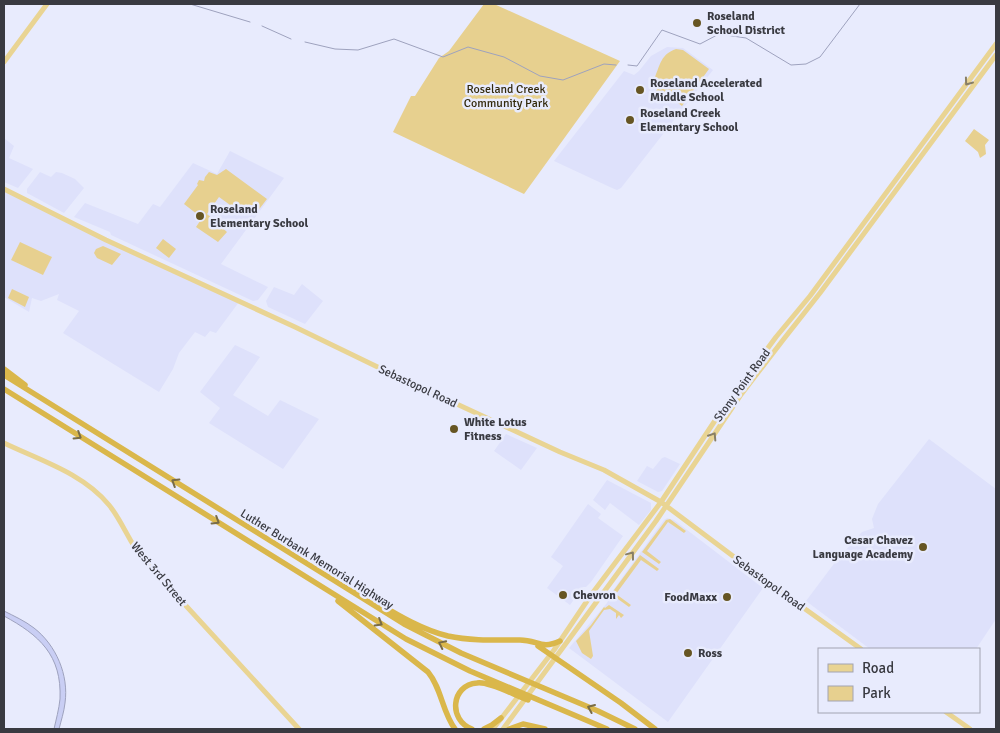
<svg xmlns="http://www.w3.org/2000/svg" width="1000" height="733" font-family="Signika,sans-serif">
<rect width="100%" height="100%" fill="#e8ebfd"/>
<path fill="#dee1fb" d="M667 47 683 48 713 70 621 188 617 190 612 188 554 161 624 71 634 75 639 71 651 56Z
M4 138 14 146 9 158 33 169 18 188 4 182Z
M230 151 284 178 221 264 268 287 258 300 253 301 111 235 110 232 74 217 85 203 138 224 153 204 160 207 193 163 217 174Z
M40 172 51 177 56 172 62 173 75 179 84 188 64 213 27 193V189Z
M4 190 239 302 216 333 210 331 205 337 195 332 179 353 173 369 159 392 63 333 79 311 57 300 59 294 41 301 32 298 29 312 4 297Z
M302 284 323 301 305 324 268 307 266 301 274 287 294 295Z
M235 345 260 357 233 395 268 416 280 400 319 419 283 469 209 423 220 408 200 392Z
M506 434 537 448 521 470 494 451Z
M929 439 996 489V619L976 649H870L806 601 836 561 862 532 874 528 872 519 878 504Z
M665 457 680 464 662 491 658 492 637 481 647 466 653 469 662 458Z
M607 480 651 503V510L639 525 610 503 605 510 593 500Z
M588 504 601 514 598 518 623 536 591 582 586 587H583L570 605 547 588 563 566 551 557Z
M667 518 674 520 763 588 668 722 569 648 607 603 611 593 664 520Z"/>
<path fill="#e7d08f" d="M484 4H494L620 61 524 194 393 132 411 96H415L439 58 449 51Z
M676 49 683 50 709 69 682 106 662 91 657 101 652 99 657 89 654 88 659 79 655 77C660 65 661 54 676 49Z
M974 129 989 140 985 145 986 154 980 158 978 152 965 141Z
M226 169 267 199 257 212 244 215 219 197 207 214 227 232 218 242 196 227 202 218 184 204 198 185 197 184 199 180 204 181 205 177 209 172 217 175Z
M163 239 176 249 169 258 156 248Z
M20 242 52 257 43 275 11 260Z
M103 246 121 254 112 265 97 258 94 253 96 249Z
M12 289 29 297 25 307 8 298Z
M670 519 686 531 684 533 668 522 647 551 661 562 659 564 642 552 666 520Z
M640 555 659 569 657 571 641 560 616 594 631 605 629 607 611 594Z
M609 605 624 615 621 618 619 615 616 619V613L610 609 604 610 589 631 593 656 591 659 582 653 576 641 591 625 604 607 605 608Z"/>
<path fill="#c9cef4" stroke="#9ea2be" d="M4 611C14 616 25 621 34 628 56 645 69 675 65 703 64 712 61 721 59 729H54C56 720 59 709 60 699 62 655 39 635 4 616Z"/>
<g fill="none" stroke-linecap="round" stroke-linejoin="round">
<path stroke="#9ea2be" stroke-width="1" d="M190 4 250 22
M262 26 291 39
M305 42 335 49 358 50 394 39 443 57 468 47 504 57 540 76 563 80 604 64 616 65
M628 65 637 66 662 30 700 44 719 34 746 38 791 65 806 64 820 57 860 4"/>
<path stroke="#e9d493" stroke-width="5" d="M4 62 47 4
M4 189 106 240 295 327 390 373 560 452 604 470 661 502 766 581 861 649
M4 443C39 460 83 473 109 505 123 522 129 543 144 560L299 729
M946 712 970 729
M493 729 554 650 591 595 661 502 722 410 776 337 810 296 996 44
M503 729 656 521 740 396 783 340 820 293 996 55"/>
<path stroke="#dab74b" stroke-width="5.5" d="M4 369 25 385
M4 375 404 624 461 653 598 711 635 729
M4 389 406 639 470 671 607 729
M355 590C384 606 415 628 448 636 471 641 496 640 520 640 538 640 541 650 560 641
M338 601 428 672C442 689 442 712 455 729
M538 646 621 703 655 729
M472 729C448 720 451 685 477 683 489 681 516 696 528 700
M484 729 492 725 501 718
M509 729 523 724 545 729"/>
</g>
<defs><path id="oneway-chevron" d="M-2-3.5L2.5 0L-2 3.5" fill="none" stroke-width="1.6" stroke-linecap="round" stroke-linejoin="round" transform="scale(1.25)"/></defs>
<g stroke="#887f66">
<use href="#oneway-chevron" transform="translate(968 82) rotate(126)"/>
<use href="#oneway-chevron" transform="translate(713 436) rotate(-57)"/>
<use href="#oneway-chevron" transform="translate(631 555) rotate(-53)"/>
</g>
<g stroke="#796c45">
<use href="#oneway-chevron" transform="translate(78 436) rotate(32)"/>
<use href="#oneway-chevron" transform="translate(175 482) rotate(-148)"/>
<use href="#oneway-chevron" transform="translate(216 521) rotate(32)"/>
<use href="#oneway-chevron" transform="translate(379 623) rotate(31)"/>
<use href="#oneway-chevron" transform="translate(442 644) rotate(-154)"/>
<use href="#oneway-chevron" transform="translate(591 708) rotate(-157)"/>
</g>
<g fill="#665523" stroke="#e8ebfd" stroke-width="2">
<circle cx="697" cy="23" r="5"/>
<circle cx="640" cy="90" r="5"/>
<circle cx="630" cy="120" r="5"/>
<circle cx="200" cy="216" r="5"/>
<circle cx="454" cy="429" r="5"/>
<circle cx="923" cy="547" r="5"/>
<circle cx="563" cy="595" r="5"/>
<circle cx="727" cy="597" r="5"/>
<circle cx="688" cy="653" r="5"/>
</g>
<g text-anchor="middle" stroke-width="5" stroke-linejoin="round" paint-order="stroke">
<g font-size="12" font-weight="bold" fill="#393a41" stroke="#e8ebfd" text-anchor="start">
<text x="707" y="20">Roseland<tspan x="707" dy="14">School District</tspan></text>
<text x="650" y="87">Roseland Accelerated<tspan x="650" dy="14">Middle School</tspan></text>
<text x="640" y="117">Roseland Creek<tspan x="640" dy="14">Elementary School</tspan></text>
<text x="210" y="213">Roseland<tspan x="210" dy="14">Elementary School</tspan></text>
<text x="464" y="426">White Lotus<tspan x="464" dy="14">Fitness</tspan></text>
<text x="913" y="544" text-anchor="end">Cesar Chavez<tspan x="913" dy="14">Language Academy</tspan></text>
<text x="573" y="599">Chevron</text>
<text x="717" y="601" text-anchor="end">FoodMaxx</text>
<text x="698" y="657">Ross</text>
</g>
<g font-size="12" fill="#32280a" stroke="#e8ebfd">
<text x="506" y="93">Roseland Creek<tspan x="506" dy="14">Community Park</tspan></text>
</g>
<g font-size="12" fill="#393a41" stroke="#e8ebfd">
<text transform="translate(742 385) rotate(-54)" y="4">Stony Point Road</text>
<text transform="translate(418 386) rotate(25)" y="4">Sebastopol Road</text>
<text transform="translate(317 559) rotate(32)" y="4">Luther Burbank Memorial Highway</text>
<text transform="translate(159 574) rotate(50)" y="4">West 3rd Street</text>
<text transform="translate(769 583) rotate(36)" y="4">Sebastopol Road</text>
</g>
</g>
<rect width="1000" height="733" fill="none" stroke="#393a41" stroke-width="10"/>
<rect x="818" y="648" width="162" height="65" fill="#e8ebfd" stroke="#a2a4b2"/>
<rect x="828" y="664" width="25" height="8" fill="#e9d493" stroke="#a2a4b2"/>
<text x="862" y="673" font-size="15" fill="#393a41">Road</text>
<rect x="828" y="686" width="25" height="15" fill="#e7d08f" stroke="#a2a4b2"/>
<text x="862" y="698" font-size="15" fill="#393a41">Park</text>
</svg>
